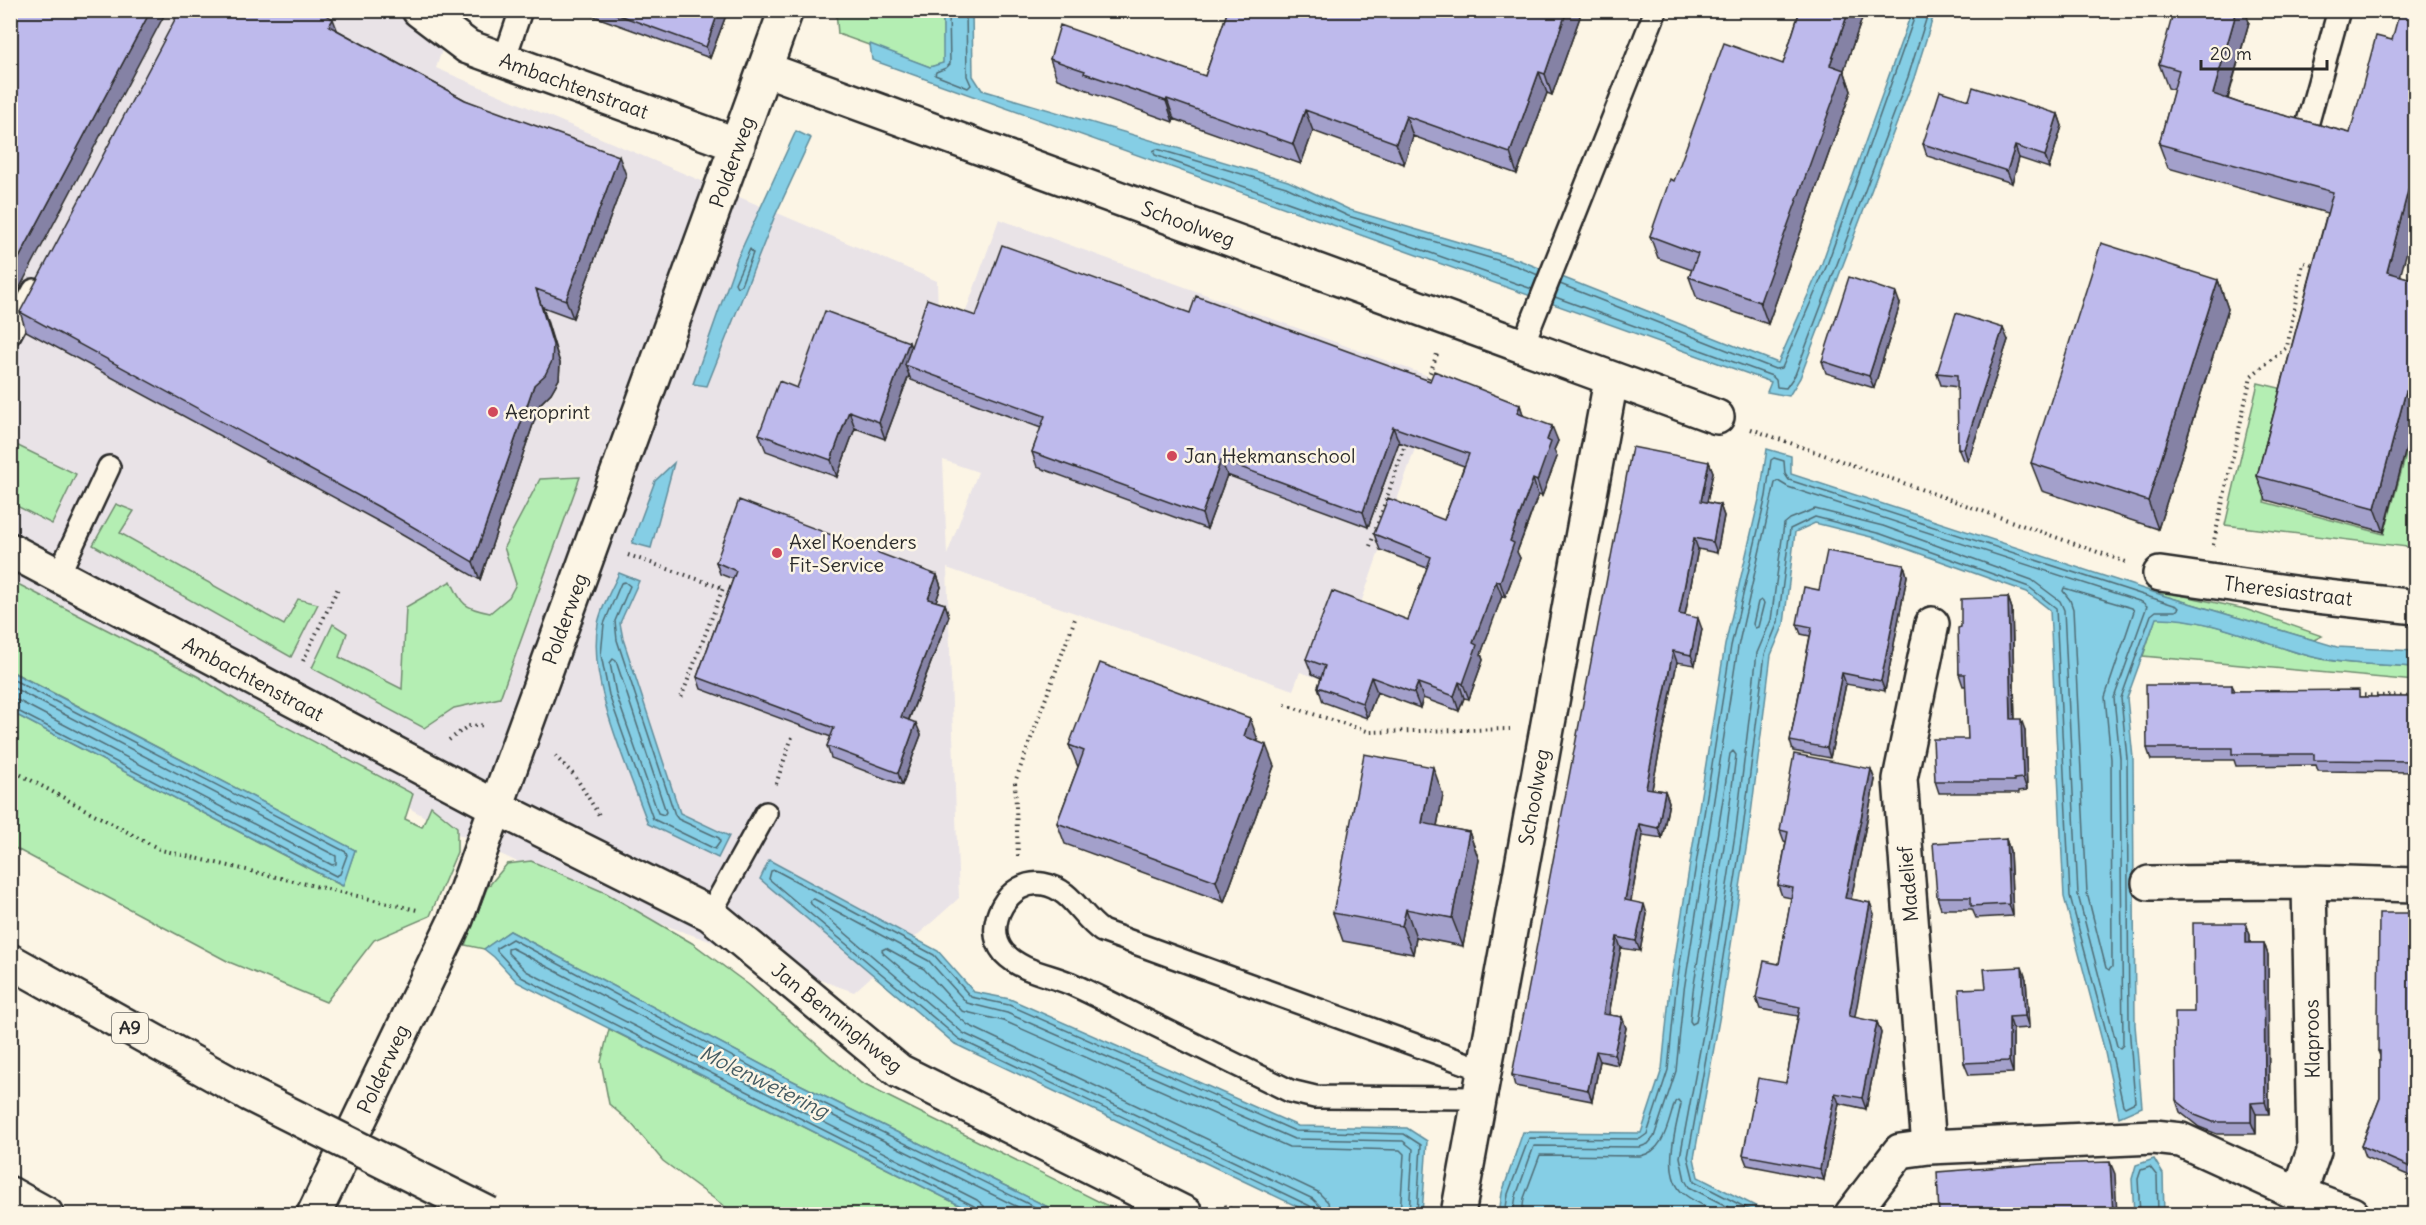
<svg xmlns="http://www.w3.org/2000/svg" width="2426" height="1225" font-family="Delius,sans-serif">
<rect width="100%" height="100%" fill="#fcf5e5"/>
<filter id="ink" filterUnits="userSpaceOnUse"><feTurbulence type="fractalNoise" baseFrequency=".0167" numOctaves="2"/><feDisplacementMap in="SourceGraphic" scale="12" xChannelSelector="R" yChannelSelector="G"/><feConvolveMatrix kernelMatrix="1 2 1 2 8 2 1 2 1" color-interpolation-filters="sRGB"/></filter>
<g filter="url(#ink)">
<path fill="#e9e3e7" fill-rule="evenodd" d="M11 11H455L436 68 937 281 938 314 962 322 999 219 1439 380 1333 683 1300 672 1293 690 947 568 959 898 854 992 613 907 441 826 11 583ZM943 460 978 472 947 555Z"/>
<path fill="#b4eeb3" stroke="#708c6f" stroke-width="1.5" d="M836 11H943L944 63 930 67 838 34Z
M2258 383 2292 391 2264 502 2384 534 2415 422V548L2225 525Z
M10 442 76 474 52 524 11 503Z
M580 477 500 698 454 708 424 728 312 668 333 624 347 633 339 657 402 689 406 607 451 581C462 605 464 608 490 613L509 597 516 584 504 547 540 479Z
M116 504 134 511 120 533 284 625 298 599 318 604 291 657 93 545Z
M10 580 199 677 239 702 413 794 405 819 422 827 431 806 457 827V852L430 916 374 940 326 1002 229 962 11 846V712L342 886 355 850 11 671Z
M2147 588 2245 609 2322 636 2314 640 2165 596Z
M2156 617C2206 617 2255 640 2302 654 2338 665 2378 664 2415 667V681L2143 656Z
M531 861 606 893 692 943 749 985 861 1083 1124 1214H1062L781 1075 510 931 484 949 465 945 487 888 507 864Z
M609 1029 977 1214H735L663 1161 631 1123 609 1104 601 1062Z"/>
<path fill="#85cee5" stroke="#618d9b" stroke-width="1.5" d="M943 11H972L973 76 982 90 1288 181 1350 210 1519 260 1778 363 1822 263 1912 11H1935L1914 78 1800 378 1789 396 1767 392 1771 382 872 60 870 44 930 67 943 63Z
M796 131 811 138 774 218 707 386 693 384 737 259Z
M1767 449 1791 456V474L2165 596 2337 647 2415 651V667C2378 664 2338 665 2302 654 2255 640 2206 617 2156 618L2127 698 2133 758 2135 1025 2142 1107 2119 1117 2104 1048 2064 897 2050 610 2027 592 1879 539 1815 523 1795 532 1784 624 1771 655 1749 830 1721 1009 1694 1158 1698 1177 1771 1214H1499L1502 1193 1523 1132 1641 1133 1662 1069 1670 988 1725 645 1760 495Z
M674 463 651 548 632 543 655 481Z
M619 573 639 581 620 623 623 639 680 813 729 836 718 858 648 824C628 767 587 683 598 624 601 607 612 589 619 573Z
M10 671 355 850 343 886 11 712Z
M769 860 938 951 974 992 1010 999 1298 1126 1407 1128 1427 1141 1422 1214H1313L955 1044 760 879Z
M510 931 781 1075 1062 1214H977L517 982 494 957 484 949Z
M2154 1159 2163 1174 2164 1214H2134L2132 1179 2136 1165Z"/>
<g fill="none" stroke-linecap="round" stroke-linejoin="round">
<path stroke="#4f6c75" stroke-width="1.5" d="M949 10 950 64 946 68 936 72 935 75 968 88 971 85 967 76 966 10
M750 249 753 253 741 285 737 287 735 283Z
M1560 284 1775 369 1782 368 1827 265 1917 10
M1532 289 1155 155 1153 151 1157 149 1286 187 1348 216 1517 266 1538 275
M1555 297 1772 376 1776 380 1777 387 1786 388 1795 375 1908 77 1929 10
M625 582 630 586 615 621 617 640 675 815 678 819 719 838 720 842 715 849 653 819 609 695 601 655 604 624 621 583Z
M2064 588 2132 608 2134 611 2105 697 2111 759 2112 967 2109 970 2106 968 2087 893 2073 609 2070 600 2063 591Z
M1761 600 1764 603 1758 627 1755 628 1753 624 1758 602Z
M613 659 616 661 666 812 664 815 658 813 616 694 610 663Z
M10 678 346 852 347 855 340 874 336 876 10 707
M10 686 336 856V864L332 865 19 701 10 699
M1733 751 1736 755 1727 827 1699 1005 1696 1022 1692 1024 1690 1021 1693 991 1730 754Z
M978 1214 974 1206 521 977 497 951V948L512 939 778 1081 1049 1214
M985 1214 984 1206 977 1200 526 971 508 953V949L512 948 775 1087 1032 1214
M1314 1214 1310 1206 959 1039 769 879 771 871 775 870 934 955 971 997 1009 1005 1295 1131 1404 1134 1421 1145 1417 1214
M1321 1214 1320 1206 1313 1199 963 1033 811 904 810 900 814 899 929 961 967 1003 1007 1013 1294 1139 1403 1141 1413 1149 1409 1214
M1330 1214 1328 1202 1318 1192 968 1025 883 953 882 950 886 948 924 969 962 1011 1004 1021 1289 1147 1400 1150 1404 1154 1400 1214
M1505 1214 1508 1194 1529 1138 1640 1139 1647 1134 1668 1070 1676 989 1731 646 1766 496 1771 460 1774 458 1784 461 1785 474 1789 480 2177 606 2179 608 2176 611H2156L2151 615 2121 698 2127 758 2129 1025 2135 1102 2125 1107 2123 1105 2110 1046 2070 896 2056 608 2029 587 1881 534 1815 517 1790 529 1778 622 1765 654 1743 829 1715 1008 1688 1157 1694 1181 1758 1214
M1513 1214 1516 1196 1534 1146 1640 1147 1648 1144 1654 1137 1676 1071 1684 990 1738 647 1775 483 1778 481 1788 487 2142 602 2147 606 2114 698 2120 758 2123 1045 2120 1048 2117 1046 2078 895 2064 610 2060 601 2032 580 1883 526 1815 509 1790 519 1784 524 1771 620 1757 653 1736 828 1708 1007 1680 1157 1685 1180 1689 1187 1742 1214
M1522 1214 1524 1198 1540 1155 1640 1156C1665 1152 1668 1122 1675 1102L1678 1100 1681 1104C1676 1128 1661 1176 1684 1194 1695 1203 1710 1208 1722 1214
M2140 1214 2138 1179 2141 1170 2150 1167 2157 1176 2158 1214"/>
<g stroke="#2b2b2b" stroke-width="26">
<path id="lane" d="M504 60 521 10
M2306 129 2339 10
M10 334 34 290
M1522 347 1656 10
M58 576 109 467
M710 914 766 813
M1479 1098 1315 1097 1290 1091C1241 1067 1192 1043 1143 1019 1119 1007 1094 994 1069 983 1047 974 1021 971 1004 953 981 926 1009 878 1043 884 1072 889 1080 916 1102 931L1484 1070"/>
</g>
<g stroke="#2b2b2b" stroke-width="38">
<path id="street" d="M419 10 468 47 738 145
M765 69 1717 417
M10 550 496 807 786 10
M2160 574 2308 595 2416 607
M2149 883 2309 882 2416 885
M1929 1147 1900 779 1932 624
M2299 1194 2314 1151 2309 882
M1458 1214 1611 380
M1852 1214 1900 1151 1929 1147 2154 1137 2181 1140 2299 1194 2352 1214"/>
</g>
<g stroke="#2b2b2b" stroke-width="38">
<path id="secondary" d="M314 1214 456 919 496 807 710 914 899 1071 1186 1214"/>
</g>
<g stroke="#2b2b2b" stroke-width="38">
<path id="highway" d="M10 961 249 1094
M10 1194 46 1214"/>
</g>
<path stroke="#2b2b2b" stroke-width="4" stroke-dasharray="1.5 4.5" stroke-linecap="butt" d="M1426 384 1437 354
M1751 429 2126 562
M2213 545 2251 376 2287 347 2303 263 2317 266
M1370 546 1406 442
M628 555 723 588 681 698
M303 661 339 586
M2358 695 2416 697
M1285 705 1370 732 1510 729
M449 740 468 726 485 725
M555 756 575 776 599 815
M10 769 161 850 417 910
M776 784 792 737
M1018 856 1015 782 1076 616
M1224 1206 1242 1214"/>
<use href="#lane" stroke="#fcf5e5" stroke-width="21"/>
<use href="#street" stroke="#fcf5e5" stroke-width="33"/>
<use href="#secondary" stroke="#fcf5e5" stroke-width="33"/>
<use href="#highway" stroke="#fcf5e5" stroke-width="33"/>
<g stroke="#2b2b2b" stroke-width="38" stroke-linecap="butt">
<path id="highway-bridge" d="M249 1094 489 1214"/>
</g>
<use href="#highway-bridge" stroke="#fcf5e5" stroke-width="33"/>
</g>
<path fill="#a3a0cb" stroke="#2b2b2b" stroke-width="1.5" d="M577 10H728L710 58Z
M1228 10H1577L1580 17 1552 95 1547 93 1517 174 1413 136 1404 164 1313 131 1301 164 1174 119 1173 122 1091 93 1090 91 1057 79 1050 59 1205 76Z
M1800 10H1865L1844 70 1851 91 1768 324 1697 299 1689 277 1692 270 1658 258 1650 236 1674 181 1783 64Z
M2249 22 2228 99 2245 105 2350 133 2401 276 2415 280V415L2384 532 2266 500 2257 476 2327 213 2168 168 2159 144 2174 90 2168 88 2159 64Z
M337 30 465 100 626 175 573 318 543 307 560 363 559 379 551 393 540 404 480 580 385 525 26 331 20 312Z
M1969 100 2058 114 2062 126 2049 168 2019 158 2012 183 1927 156 1923 144Z
M2218 280 2228 309 2158 529 2042 491 2031 463Z
M1900 304 1874 388 1826 373 1822 361Z
M1190 313 1430 381 1520 405 1523 416 1558 441 1554 450 1557 457 1542 496 1538 495 1527 526 1517 552 1520 558 1505 597 1502 596 1490 627 1481 654 1483 660 1469 699 1464 698 1459 711 1423 698 1420 708 1377 692 1367 718 1323 702 1318 687 1321 678 1312 674 1306 659 1408 620 1427 568 1380 550 1374 534 1444 520 1464 466 1399 442 1368 527 1227 475 1207 529 1037 467 1032 452 1041 428 911 380 909 375 885 439 855 428 837 477 766 451 759 434 797 388 911 348 976 316Z
M2008 340 1968 461 1963 460 1958 448V387L1941 385 1937 373Z
M1709 462 1713 472 1707 502 1720 505 1724 516 1717 553 1698 549 1685 615 1702 629 1695 665 1677 662 1652 789 1665 791 1669 802 1662 838 1643 835 1631 901 1647 914 1640 951 1621 948 1609 1015 1622 1017 1626 1028 1618 1065 1600 1061 1592 1101 1515 1086 1512 1075Z
M716 562 937 575 941 587 936 601 945 604 949 616 909 720 921 735 902 785 831 758 827 746 831 737 701 689 697 677 733 579 720 574Z
M1904 565 1907 576 1885 691 1846 684 1830 758 1793 751 1790 741 1810 636 1801 634 1797 624 1819 590Z
M2008 597 2012 609 2015 719 2025 730 2027 790 2019 791V793H1939L1935 781 1968 739 1966 686H1963L1959 674 1961 627Z
M2232 685 2235 691 2362 697H2415V772L2318 771 2316 765 2236 766 2234 760H2151L2147 748Z
M1258 740 1257 741 1274 766 1224 902 1065 844 1057 823 1078 767 1069 745Z
M1875 780 1851 899 1870 903 1874 914 1854 1018 1877 1022 1881 1033 1866 1109 1839 1103 1824 1180 1747 1165 1743 1155 1786 1083 1798 1016 1760 1009 1756 998 1779 964 1791 898 1782 896 1778 885 1786 842 1784 841 1780 830Z
M1443 795 1437 826 1469 832 1479 860 1463 946 1416 937 1413 954 1343 941 1333 913Z
M2006 839 2010 851 2013 916 1976 918 1972 909H1941L1937 897Z
M2415 913V1178L2365 1157 2361 1146 2380 1098V1056L2378 1051Z
M2246 923 2250 935V943H2264L2268 955 2269 1114H2256V1134H2217L2199 1127 2180 1112 2176 1100 2194 1012Z
M2026 979 2029 1028 2013 1029V1073L1969 1075 1964 1063 1986 988Z"/>
<path fill="#8582a5" stroke="#2b2b2b" stroke-width="1.5" d="M151 10H167L10 306V275Z
M719 10H728L710 58 706 47Z
M1567 10H1577L1580 17 1552 95 1545 74Z
M1849 10H1865L1844 70 1851 91 1768 324 1760 302 1830 65Z
M2237 10H2245L2249 22 2222 118 2213 94Z
M333 19 340 37 329 26Z
M1539 72 1547 93 1517 174 1510 153Z
M1167 99 1174 119 1173 122 1166 101Z
M1305 110 1313 131 1301 164 1293 144Z
M2058 114 2062 126 2049 168 2045 156Z
M1406 116 1413 136 1404 164 1396 143Z
M2015 146 2019 158 2012 183 2007 171Z
M619 156 626 175 573 318 566 300Z
M2415 164V221L2395 296 2387 272Z
M2218 280 2228 309 2158 529 2148 501Z
M536 289 560 363 559 379 551 393 540 404 480 580 473 562 534 385Z
M1896 293 1900 304 1874 388 1869 376Z
M2003 328 2008 340 1968 461 1964 449Z
M909 342 915 359 905 365 909 375 885 439 879 422Z
M2406 391 2415 415 2384 532 2375 508Z
M1520 405 1525 420 1517 413Z
M849 411 855 428 837 477 831 460Z
M1552 426 1558 441 1554 450 1557 457 1542 496 1537 481 1547 440Z
M1393 427 1399 442 1368 527 1363 512Z
M1221 460 1227 475 1207 529 1202 514Z
M1709 462 1713 472 1705 512 1701 501Z
M1533 479 1538 495 1517 552 1520 558 1505 597 1500 582 1510 541Z
M1720 505 1724 516 1717 553 1713 542Z
M1694 538 1698 549 1683 625 1679 614Z
M1904 565 1907 576 1885 691 1881 681Z
M937 575 941 587 933 610 928 599Z
M1496 581 1502 596 1481 654 1483 660 1469 699 1463 684 1473 643Z
M2008 597 2012 609 2015 731 2011 719Z
M945 604 949 616 905 729 901 717Z
M1698 618 1702 629 1695 665 1691 655Z
M1673 651 1677 662 1650 799 1646 788Z
M1842 673 1846 684 1830 758 1827 748Z
M1371 677 1377 692 1367 718 1362 703Z
M1459 682 1464 698 1459 711 1454 696Z
M1418 683 1423 698 1420 708 1414 693Z
M1250 718 1258 740 1251 757 1244 736Z
M2021 719 2025 730 2027 790 2023 778Z
M916 723 921 735 902 785 898 773Z
M1266 745 1274 766 1224 902 1216 881Z
M1433 767 1443 795 1432 851 1422 823Z
M1871 769 1875 780 1849 909 1845 898Z
M1665 791 1669 802 1662 838 1658 828Z
M1639 824 1643 835 1629 911 1625 900Z
M1469 832 1479 860 1463 946 1452 918Z
M2006 839 2010 851 2013 916 2009 904Z
M1870 903 1874 914 1853 1027 1849 1016Z
M1644 904 1647 914 1640 951 1636 941Z
M1406 909 1416 937 1413 954 1402 926Z
M2246 923 2250 935V955L2246 943Z
M1617 937 1621 948 1607 1025 1603 1014Z
M2264 943 2268 955 2269 1114 2265 1102Z
M2022 967 2026 979 2029 1028 2025 1016Z
M1622 1017 1626 1028 1618 1065 1614 1054Z
M2009 1017 2013 1029V1073L2009 1061Z
M1877 1022 1881 1033 1866 1109 1862 1098Z
M1596 1051 1600 1061 1592 1101 1588 1090Z
M1835 1093 1839 1103 1824 1180 1820 1169Z
M2251 1103 2256 1114V1134L2251 1122Z
M2110 1162 2115 1174 2117 1215H2113Z"/>
<path fill="#bebaec" stroke="#2b2b2b" stroke-width="1.5" d="M10 10H151L10 275Z
M180 10H317L333 19 329 26 465 100 619 156 566 300 536 289 553 345 552 361 545 375 534 385 473 562 379 507 20 312Z
M605 10H719L706 47Z
M1228 10H1567L1545 74 1539 72 1510 153 1406 116 1396 143 1305 110 1293 144 1167 99 1166 101 1084 73 1085 71 1050 59 1060 25 1205 76Z
M1800 10H1849L1830 65 1844 70 1760 302 1689 277 1698 254 1650 236 1670 179 1674 181 1724 43 1783 64Z
M2174 10H2237L2213 94 2245 105 2350 133 2376 36 2392 40 2400 10H2415V164L2387 272 2415 280V393L2406 391 2375 508 2257 476 2333 192 2159 144 2179 70 2159 64Z
M1973 87 2058 114 2045 156 2015 146 2007 171 1923 144 1940 91 1969 100Z
M2101 243 2218 280 2148 501 2031 463Z
M1002 245 1190 313 1196 296 1430 381 1434 371 1520 405 1517 413 1552 426 1547 440 1551 442 1537 481 1533 479 1521 511 1510 541 1514 543 1500 582 1496 581 1485 612 1473 643 1477 645 1463 684 1459 682 1454 696 1418 683 1414 693 1371 677 1362 703 1318 687 1325 666 1306 659 1332 591 1408 620 1431 557 1374 534 1388 498 1444 520 1469 454 1393 427 1363 512 1221 460 1202 514 1032 452 1045 416 905 365 927 299 976 316Z
M1849 277 1896 293 1869 376 1822 361Z
M825 311 909 342 879 422 849 411 831 460 759 434 779 381 797 388Z
M1956 313 2003 328 1964 449 1958 448 1957 375 1937 373Z
M1632 447 1709 462 1701 501 1720 505 1713 542 1694 538 1679 614 1698 618 1691 655 1673 651 1646 788 1665 791 1658 828 1639 824 1625 900 1644 904 1636 941 1617 937 1603 1014 1622 1017 1614 1054 1596 1051 1588 1090 1512 1075Z
M739 500 937 575 928 599 945 604 901 717 916 723 898 773 827 746 834 728 697 677 736 571 716 562Z
M1827 551 1904 565 1881 681 1842 673 1827 748 1790 741 1812 627 1797 624 1804 587 1819 590Z
M2008 597 2011 719H2021L2023 778 2014 779V781H1935L1933 739H1968L1965 674H1959L1958 628 1961 627V599Z
M1100 663 1250 718 1244 736 1266 745 1216 881 1057 823 1084 751 1069 745Z
M2146 685H2232V691L2359 690V697H2415V761L2314 760V754H2232V748H2147Z
M1364 754 1433 767 1422 823 1469 832 1452 918 1406 909 1402 926 1333 913Z
M1794 754 1871 769 1845 898 1870 903 1849 1016 1877 1022 1862 1098 1835 1093 1820 1169 1743 1155 1758 1078 1786 1083 1800 1007 1756 998 1764 961 1779 964 1793 888 1778 885 1788 832 1780 830Z
M2006 839 2009 904 1971 906V897H1937L1933 843Z
M2379 913H2415V1169L2361 1146 2380 1098V1051H2378V1016Z
M2193 923H2246V943H2264L2265 1102 2251 1103V1122H2213L2195 1115 2176 1100 2175 1012H2194Z
M2022 967 2025 1016 2009 1017V1061L1964 1063 1959 989 1986 988 1984 969Z
M2110 1162 2113 1215H1939L1937 1172 2042 1164Z
M2205 1210 2217 1215H2203Z"/>
</g>
<g fill="#d1495b" stroke="#fcf5e5" stroke-width="2">
<circle cx="493" cy="412" r="6"/>
<circle cx="1172" cy="456" r="6"/>
<circle cx="777" cy="553" r="6"/>
</g>
<g text-anchor="middle" stroke-width="5" stroke-linejoin="round" paint-order="stroke">
<rect fill="#fcf5e5" stroke="#6a6863" stroke-width="1.5" x="112" y="1013" width="36" height="30" rx="4.5"/>
<g font-size="18" font-weight="bold" fill="#2b2b2b">
<text x="130" y="1034">A9</text>
</g>
<g font-size="20" fill="#2b2b2b" stroke="#fcf5e5">
<text transform="translate(574 86) rotate(20)" y="7">Ambachtenstraat</text>
<text transform="translate(732 162) rotate(-70)" y="7">Polderweg</text>
<text transform="translate(1188 224) rotate(20)" y="7">Schoolweg</text>
<text transform="translate(2288 591) rotate(7)" y="7">Theresiastraat</text>
<text transform="translate(565 619) rotate(-70)" y="7">Polderweg</text>
<text transform="translate(253 679) rotate(28)" y="7">Ambachtenstraat</text>
<text transform="translate(1534 797) rotate(-80)" y="7">Schoolweg</text>
<text transform="translate(1908 884) rotate(-95)" y="7">Madelief</text>
<text transform="translate(837 1018) rotate(39)" y="7">Jan Benninghweg</text>
<text transform="translate(2312 1039) rotate(-91)" y="7">Klaproos</text>
<text transform="translate(383 1069) rotate(-65)" y="7">Polderweg</text>
</g>
<g font-size="20" fill="#2b2b2b" stroke="#fcf5e5" text-anchor="start">
<text x="505" y="419">Aeroprint</text>
<text x="1184" y="463">Jan Hekmanschool</text>
<text x="789" y="549">Axel Koenders<tspan x="789" dy="23">Fit-Service</tspan></text>
</g>
<g font-size="21" font-style="italic" fill="#465c63" stroke="#fcf5e5">
<text transform="translate(764 1082) rotate(26)" y="7">Molenwetering</text>
</g>
</g>
<rect width="2426" height="1225" fill="none" stroke="#fcf5e5" stroke-width="36"/>
<rect x="18" y="18" width="2390" height="1189" fill="none" stroke="#2b2b2b" stroke-width="2" filter="url(#ink)"/>
<path d="M2201 60v9h126v-9" fill="none" stroke="#2b2b2b" stroke-width="3"/>
<text x="2210" y="60" font-size="18" fill="#2b2b2b" stroke="#fcf5e5" stroke-width="4.5" paint-order="stroke">20 m</text>
</svg>
